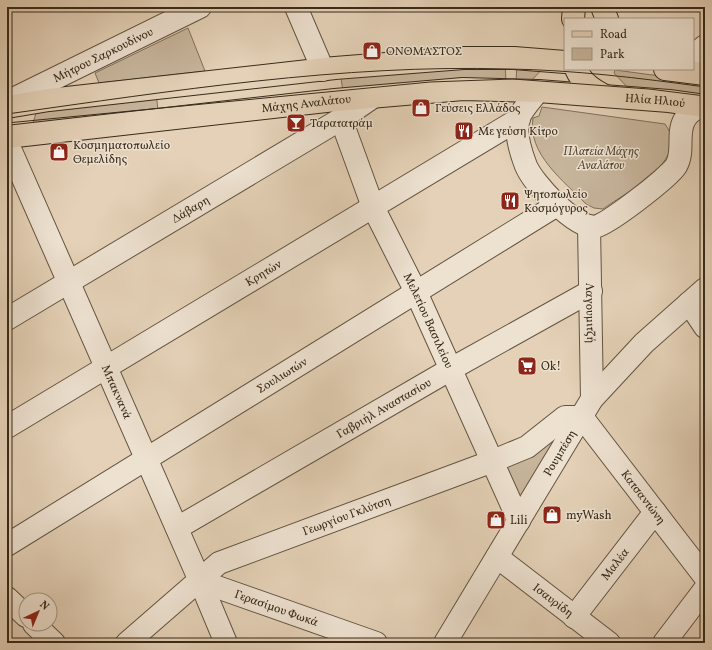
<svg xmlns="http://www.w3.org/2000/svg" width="712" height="650" font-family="Vollkorn,serif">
<rect width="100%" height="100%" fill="#e4d1b7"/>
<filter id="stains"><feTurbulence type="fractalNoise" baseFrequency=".005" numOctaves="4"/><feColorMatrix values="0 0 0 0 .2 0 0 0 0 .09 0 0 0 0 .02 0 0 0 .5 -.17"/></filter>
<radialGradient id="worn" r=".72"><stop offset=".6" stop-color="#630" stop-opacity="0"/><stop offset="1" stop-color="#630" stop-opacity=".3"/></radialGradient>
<path fill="#c7b59c" stroke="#80705b" d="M188 28 205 71 99 83 95 73Z
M505 61 506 83 343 92 340 71Z
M517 63 547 64 529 83 516 82Z
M615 70 705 82V98L629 89 614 73Z
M156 91 158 111 33 123 38 106Z
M542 107 665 124C692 160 626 192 603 209L594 208 586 204C564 181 527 154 533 118L539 116Z
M564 425 516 505 501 467Z"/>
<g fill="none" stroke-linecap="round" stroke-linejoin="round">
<g stroke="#635441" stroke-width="24">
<g id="minor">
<path d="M296 7 323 70"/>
<path d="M693 56 705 46"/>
<path d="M538 91C532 99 522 109 519 118 514 132 521 153 526 166 534 184 573 226 594 227 605 227 669 177 676 166 685 151 676 133 685 119 688 113 695 109 701 105"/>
<path id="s1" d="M7 102 200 7"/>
<path id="s2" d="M341 119 373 207 416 292 519 521"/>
<path id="s3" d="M7 142 200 581 226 643"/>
<path id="s4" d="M589 226 592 399"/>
<path d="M689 303 705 327"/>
<path id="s5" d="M7 319 341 119 373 97"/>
<path id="s6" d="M582 417 705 577"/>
<path id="s7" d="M7 427 519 119"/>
<path id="s8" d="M177 528 451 369 591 291"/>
<path id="s9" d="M7 545 557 205"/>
<path id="s10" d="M497 557 609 643"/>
<path id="s11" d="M200 581 376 643"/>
<path d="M7 598 26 616"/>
<path id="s12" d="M574 617 655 512"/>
<path d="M34 624 54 643"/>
<path id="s13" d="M127 643 219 563 493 461 527 447 565 417H582"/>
<path id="s14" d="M445 643 592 399 644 343 705 289"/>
<path d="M664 643 705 589"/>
</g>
</g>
<g stroke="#382b1a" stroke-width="24">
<g id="major">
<path d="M602 7 607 19"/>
<path d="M573 19 574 7"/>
<path d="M576 69C582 83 593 90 605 96"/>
<path d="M665 69 705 74"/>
<path d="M7 107 49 100 335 68 463 58H514L565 62"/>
<path id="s15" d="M7 137 335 100 463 89 538 91 669 101 705 106"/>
</g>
</g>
<use href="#minor" stroke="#ede1d0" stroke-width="22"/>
<use href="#major" stroke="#e4d1b7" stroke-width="22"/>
<path stroke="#382b1a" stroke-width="1" d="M7 114C173 91 341 64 509 69 574 70 640 78 705 87
M7 123 430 82 513 79 649 89 705 96"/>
</g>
<defs>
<g id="shop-square" transform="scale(1)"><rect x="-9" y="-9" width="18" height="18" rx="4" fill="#8f2418" stroke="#ede1d0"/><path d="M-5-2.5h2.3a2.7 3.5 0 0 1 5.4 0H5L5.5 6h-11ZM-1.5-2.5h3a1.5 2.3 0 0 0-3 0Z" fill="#fff"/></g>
<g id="bar-square" transform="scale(1)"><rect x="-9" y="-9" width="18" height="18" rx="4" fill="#8f2418" stroke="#ede1d0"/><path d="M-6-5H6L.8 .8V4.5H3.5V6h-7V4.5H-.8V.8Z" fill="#fff"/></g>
<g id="restaurant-square" transform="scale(1)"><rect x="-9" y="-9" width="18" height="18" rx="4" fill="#8f2418" stroke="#ede1d0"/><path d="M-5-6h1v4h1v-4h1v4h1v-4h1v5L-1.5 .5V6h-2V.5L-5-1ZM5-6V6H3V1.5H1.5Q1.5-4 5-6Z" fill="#fff"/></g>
<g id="supermarket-square" transform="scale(1)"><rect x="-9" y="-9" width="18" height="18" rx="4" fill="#8f2418" stroke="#ede1d0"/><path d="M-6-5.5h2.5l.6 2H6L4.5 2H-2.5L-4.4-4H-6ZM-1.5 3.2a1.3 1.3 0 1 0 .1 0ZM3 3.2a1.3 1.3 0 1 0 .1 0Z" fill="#fff"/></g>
</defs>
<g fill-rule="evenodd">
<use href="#shop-square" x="372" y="51"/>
<use href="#shop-square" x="421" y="108"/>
<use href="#bar-square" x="296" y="123"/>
<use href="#restaurant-square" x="464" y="131"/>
<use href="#shop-square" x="59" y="152"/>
<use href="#restaurant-square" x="510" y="201"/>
<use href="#supermarket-square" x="527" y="366"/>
<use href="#shop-square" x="552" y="515"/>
<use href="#shop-square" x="496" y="520"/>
</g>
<g text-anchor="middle" stroke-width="3" stroke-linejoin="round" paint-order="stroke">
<g font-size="12" fill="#382b1a" stroke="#ede1d0" text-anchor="start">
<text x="386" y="55">ΟΝΟΜΑΣΤΟΣ</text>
<text x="435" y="112">Γεύσεις Ελλάδος</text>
<text x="310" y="127">Ταρατατράμ</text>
<text x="478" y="135">Με γεύση Κίτρο</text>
<text x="73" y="149">Κοσμηματοπωλείο<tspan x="73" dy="14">Θεμελίδης</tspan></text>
<text x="524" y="198">Ψητοπωλείο<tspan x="524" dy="14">Κοσμόγυρος</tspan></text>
<text x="541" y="370">Ok!</text>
<text x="566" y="519">myWash</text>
<text x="510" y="524">Lili</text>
</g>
<g font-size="12" fill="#382b1a" stroke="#ede1d0">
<text dy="4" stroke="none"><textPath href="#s1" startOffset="107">Μήτρου Σαρκουδίνου</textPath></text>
<text dy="4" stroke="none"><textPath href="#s15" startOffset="651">Ηλία Ηλιού</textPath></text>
<text dy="4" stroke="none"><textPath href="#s15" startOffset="301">Μάχης Αναλάτου</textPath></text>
<text dy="4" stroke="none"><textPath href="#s5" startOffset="214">Δάβαρη</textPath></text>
<text dy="4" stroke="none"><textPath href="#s7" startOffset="299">Κρητών</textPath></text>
<text dy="4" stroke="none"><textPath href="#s4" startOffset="87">Λαγουμιτζή</textPath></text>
<text dy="4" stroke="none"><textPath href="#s2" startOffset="220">Μελετίου Βασιλείου</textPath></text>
<text dy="4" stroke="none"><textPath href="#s9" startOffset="323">Σουλιωτών</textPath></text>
<text dy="4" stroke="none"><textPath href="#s3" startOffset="273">Μπακνανά</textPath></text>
<text dy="4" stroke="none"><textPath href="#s8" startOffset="239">Γαβριήλ Αναστασίου</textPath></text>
<text dy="4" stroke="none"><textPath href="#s14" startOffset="222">Ρουμπέση</textPath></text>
<text dy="4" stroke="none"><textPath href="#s6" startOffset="101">Κατσαντώνη</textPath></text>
<text dy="4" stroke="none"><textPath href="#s13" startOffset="258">Γεωργίου Γκλύτση</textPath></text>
<text dy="4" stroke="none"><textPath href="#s12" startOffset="67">Μαλέα</textPath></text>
<text dy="4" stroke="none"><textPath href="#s10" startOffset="71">Ισαυρίδη</textPath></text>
<text dy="4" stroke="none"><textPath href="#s11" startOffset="81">Γερασίμου Φωκά</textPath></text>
</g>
<g font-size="12" font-style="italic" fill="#554734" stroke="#ede1d0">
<text x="601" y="155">Πλατεία Μάχης<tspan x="601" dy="14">Αναλάτου</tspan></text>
</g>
</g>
<rect width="712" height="650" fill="none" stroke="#e4d1b7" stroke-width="24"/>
<rect x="8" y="8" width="696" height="634" fill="none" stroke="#382b1a" stroke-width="2"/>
<rect x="12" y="12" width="688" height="626" fill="none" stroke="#382b1a"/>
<rect x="564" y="18" width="130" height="52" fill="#ede1d0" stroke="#a59887"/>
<rect x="572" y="31" width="20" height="6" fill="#e4d1b7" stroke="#a59887"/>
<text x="600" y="38" font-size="12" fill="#382b1a">Road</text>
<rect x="572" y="48" width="20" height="12" fill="#c7b59c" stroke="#a59887"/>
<text x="600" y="58" font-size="12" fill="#382b1a">Park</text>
<g transform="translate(38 612) rotate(44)"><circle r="19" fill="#ede1d0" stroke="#a59887"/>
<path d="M0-3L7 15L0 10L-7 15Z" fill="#8f2418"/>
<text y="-6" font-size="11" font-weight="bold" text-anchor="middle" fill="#382b1a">N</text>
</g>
<rect width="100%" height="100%" filter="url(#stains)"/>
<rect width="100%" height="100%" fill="url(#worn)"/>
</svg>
